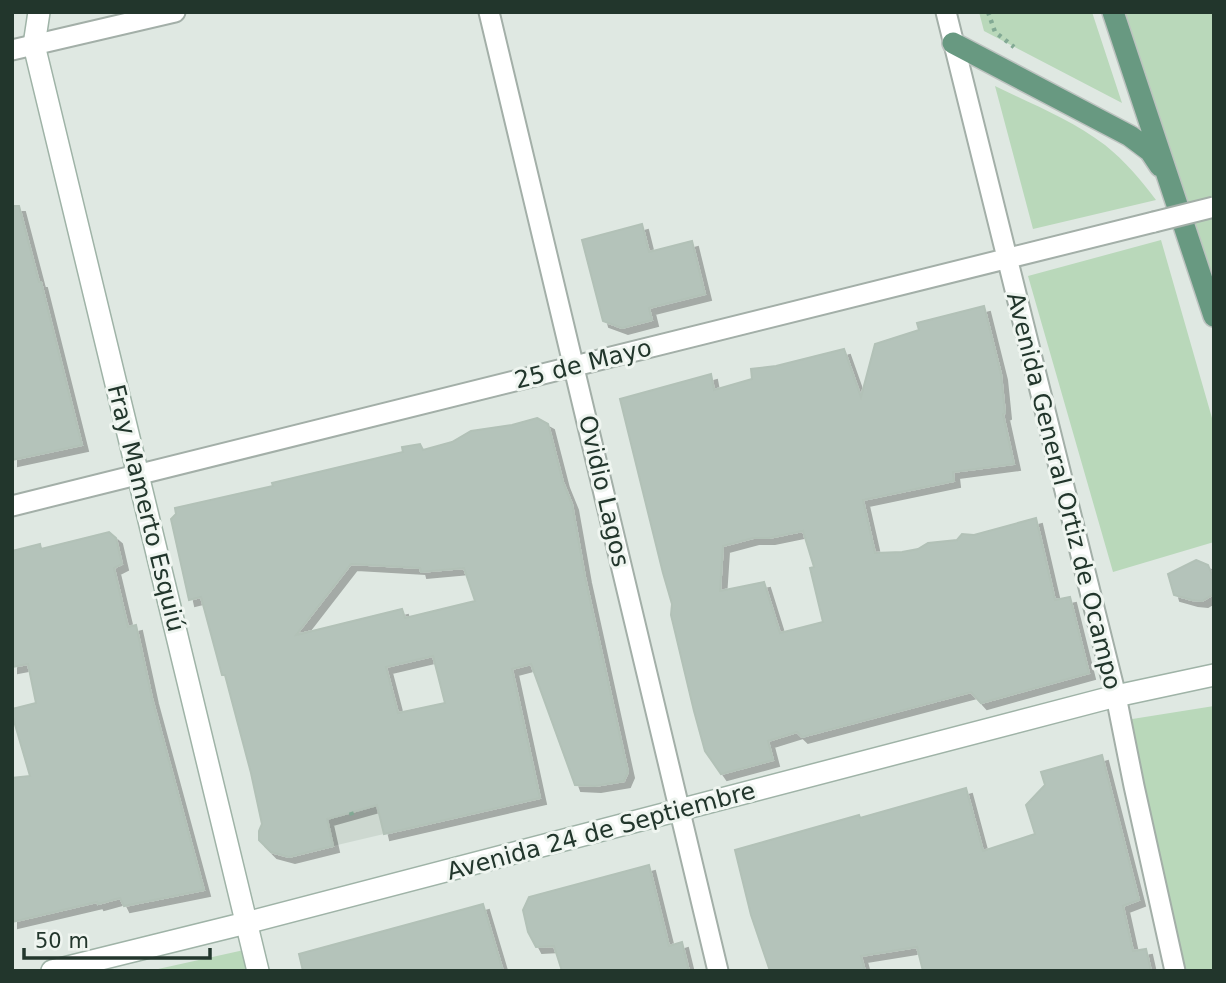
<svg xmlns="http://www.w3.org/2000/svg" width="1226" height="983" font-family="'DejaVu Sans',sans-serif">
<defs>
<filter id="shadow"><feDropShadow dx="6" dy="6" stdDeviation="0" flood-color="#0004"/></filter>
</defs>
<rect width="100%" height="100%" fill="#dfe8e2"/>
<path fill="#cdd8d0" d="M350 698 384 834 333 846 320 790Z"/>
<path fill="#b9d8ba" d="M979 12H1092L1122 103 984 31Z
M1113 12H1214V316Z
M995 86C1032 104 1072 120 1105 145 1125 161 1141 180 1156 200L1033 229Z
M1161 240 1214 425V542L1113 572 1028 276Z
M1214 706V971H1175L1126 720Z
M244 950 249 971H149Z"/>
<path fill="#b4c3ba" stroke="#b2c1b7" stroke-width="2" fill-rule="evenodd" filter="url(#shadow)" d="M12 206H19L39 282H41L82 445 12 460Z
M642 224 649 252 692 241 705 294 649 308 652 320 622 328 603 321 582 240Z
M984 306 1001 374 1005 413 1003 414 1014 464 953 472 954 481 863 500 875 553 902 552 918 549 928 543 957 540 962 534 974 535 1036 518 1055 600 1070 597 1089 673 981 703 971 692 802 737 797 732 768 741 773 760 721 774 705 751 694 711 671 615 672 604 663 573 620 399 711 374 714 390 752 379 751 369 776 366 844 349 861 397 875 344 919 330 917 323ZM803 531 814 567 810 568 823 622 780 633 764 582 720 591 723 546 753 538H769Z
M537 418 548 424 563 482 572 504 585 577 628 772 624 781 595 786 575 785 531 664 512 669 540 798 384 834 377 805 327 819 333 846 289 857 271 852 259 840V831L262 824 251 773 225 675H222L201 597 189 600 171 519 176 514 175 508 273 486 272 483 403 452 402 447 420 444 423 450 452 442 471 431 512 425ZM351 564 420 568 421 572 464 568 475 601 405 618 402 609 296 635ZM433 656 445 703 398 713 386 667Z
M109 532 116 538 122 564 114 568 128 627 136 625 152 698 204 890 124 906 120 898 98 904 97 902 12 922V778L30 776 12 714V709L36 703 28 664 12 667V551L40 544 41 549Z
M1196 560 1208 565 1212 575 1214 594 1202 601 1192 600 1174 595 1168 574Z
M1102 755 1139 900 1123 906 1133 951 1146 949 1151 971H923L917 947 861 956 865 971H770L751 915 735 850 859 815 860 818 966 788 983 851 1035 834 1026 805 1045 785 1041 772Z
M649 865 669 946 682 942 689 971H562L554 946 536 947 528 932 523 910 529 897Z
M483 904 503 971H303L299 954Z"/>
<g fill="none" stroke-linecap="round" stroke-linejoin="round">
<g stroke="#a3afa8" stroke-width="23">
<path id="street" d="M489 12 718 971
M946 12 1116 696 1134 786 1175 971
M12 50 175 12
M12 506 1154 222"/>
</g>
<g stroke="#9fb3a7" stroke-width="24">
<path id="secondary" d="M39 12 34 45 258 971
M52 971 246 923 1116 696 1214 675"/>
</g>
<g stroke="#bdc3c0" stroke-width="24">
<path id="primary" d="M1113 12 1214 316
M953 43 1130 136 1150 151 1160 166"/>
</g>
<path stroke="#82a994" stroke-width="4.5" stroke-dasharray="3.5 5" stroke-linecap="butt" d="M988 12 995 32 1014 47
M351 812 353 818"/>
<use href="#street" stroke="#fff" stroke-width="19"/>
<use href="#secondary" stroke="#fff" stroke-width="21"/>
<use href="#primary" stroke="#689981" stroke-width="21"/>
<g stroke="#a3afa8" stroke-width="23" stroke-linecap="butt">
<path id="street-bridge" d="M1154 222 1214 207"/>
</g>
<use href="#street-bridge" stroke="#fff" stroke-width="19"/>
</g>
<g text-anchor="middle" stroke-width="6" stroke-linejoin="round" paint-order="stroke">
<g font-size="24" fill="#22362c" stroke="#eff5f0">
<text transform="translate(583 364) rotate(-14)" y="8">25 de Mayo</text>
<text transform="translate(604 491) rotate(77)" y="8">Ovidio Lagos</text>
<text transform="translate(1064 491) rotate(76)" y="8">Avenida General Ortiz de Ocampo</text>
<text transform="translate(146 508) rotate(76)" y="8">Fray Mamerto Esquiú</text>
<text transform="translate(601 831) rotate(-15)" y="8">Avenida 24 de Septiembre</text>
</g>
</g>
<rect width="1226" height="983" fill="none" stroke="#22362c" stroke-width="28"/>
<path d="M24 948v10h186v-10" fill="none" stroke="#22362c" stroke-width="3.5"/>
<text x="35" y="948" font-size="21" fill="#22362c" stroke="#eff5f0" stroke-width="5" paint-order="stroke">50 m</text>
</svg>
